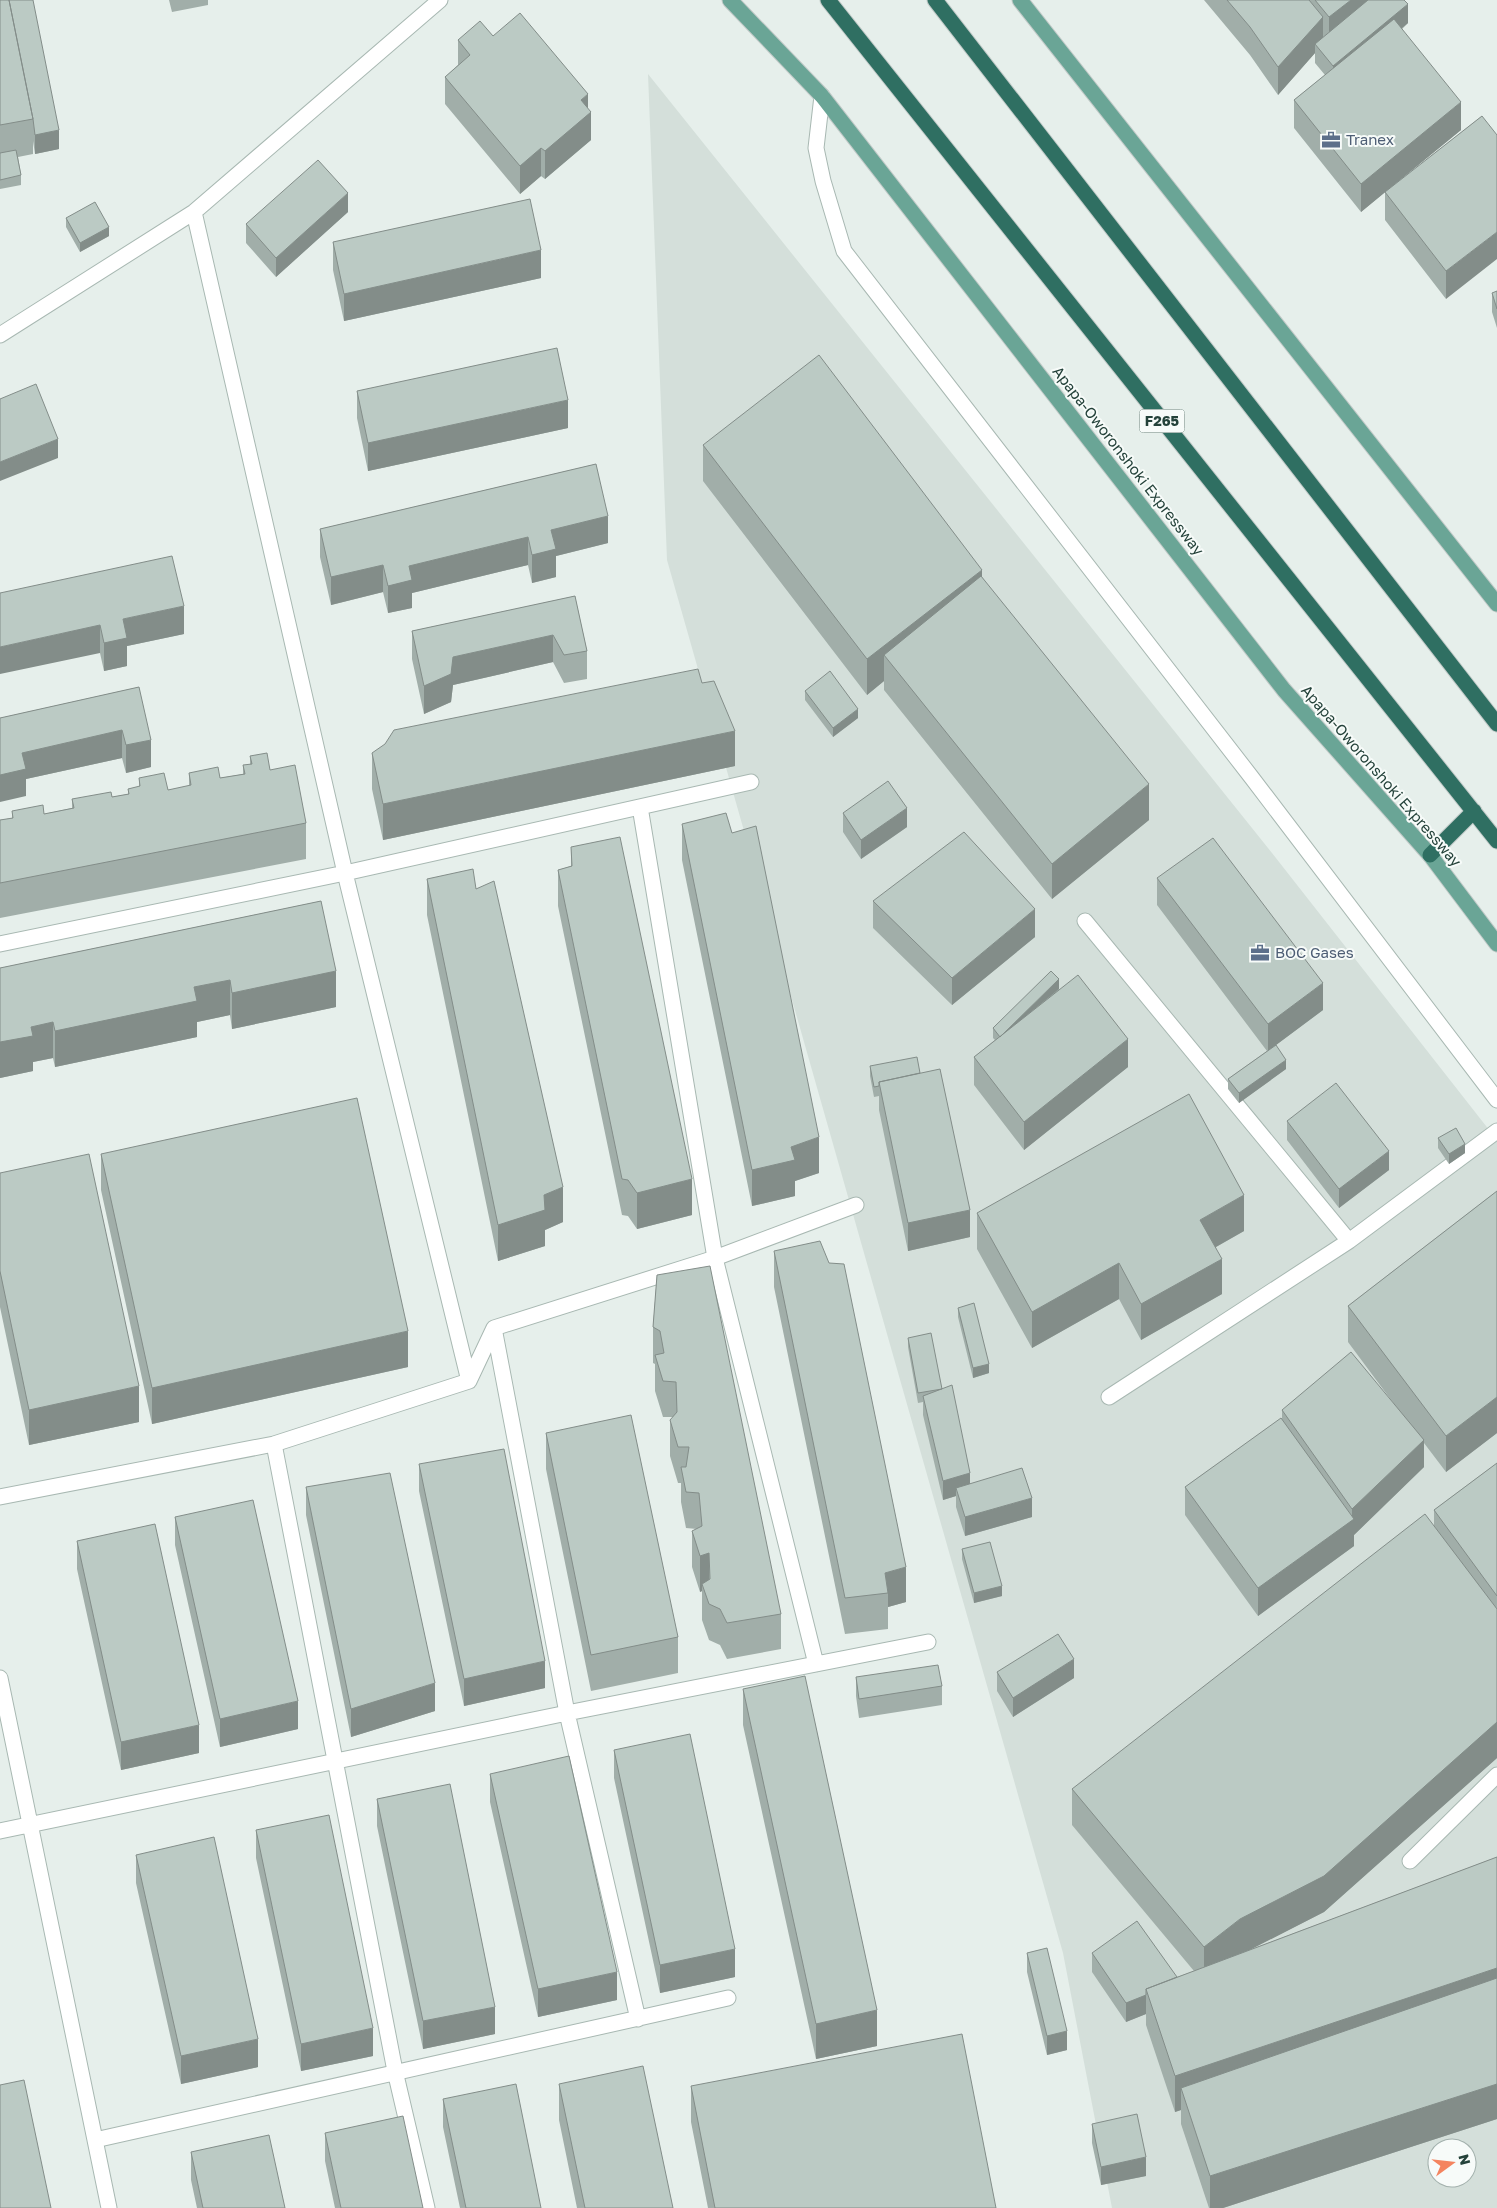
<svg xmlns="http://www.w3.org/2000/svg" width="1497" height="2208" font-family="'Golos Text',sans-serif">
<rect width="100%" height="100%" fill="#e6efeb"/>
<path fill="#d4dfda" fill-rule="evenodd" d="M648 74 1272 853 1497 1140V2208H1112L1063 1953 667 560ZM1437 2148H1467V2178H1437Z"/>
<g fill="none" stroke-linecap="round" stroke-linejoin="round">
<g stroke="#a8b8b2" stroke-width="17">
<path id="minor" d="M822 96 816 148 823 181 844 251 1252 778 1497 1100
M194 212 345 873 469 1381
M0 335 194 212 440 0
M640 807 715 1258 816 1664
M1085 921 1349 1241 1497 1131
M0 944 345 873 751 782
M494 1328 715 1258 856 1205
M1109 1397 1349 1241
M274 1444 395 2071 427 2208
M0 1497 274 1444 469 1381 494 1328 567 1713 638 2019
M0 1678 109 2208
M0 1831 567 1713 928 1642
M1410 1861 1497 1775
M95 2140 728 1998"/>
</g>
<g stroke="#c2cac8" stroke-width="17">
<path id="major" d="M730 0 822 96 1284 690 1430 855 1497 944
M1020 0 1497 604"/>
</g>
<g stroke="#c2cac8" stroke-width="17">
<path id="highway" d="M828 0 1497 841
M935 0 1497 724
M1430 855 1474 811"/>
</g>
<use href="#minor" stroke="#fff" stroke-width="15"/>
<use href="#major" stroke="#6aa596" stroke-width="15"/>
<use href="#highway" stroke="#2f6f62" stroke-width="15"/>
</g>
<path fill="#a1aea9" d="M0 0 59 149 35 154 33 141V154L18 157 21 175V185L0 189Z
M169 0H208V5L172 12Z
M1204 0H1404L1408 23 1402 29 1461 130 1389 189 1482 116 1446 299 1385 220V192L1361 212 1294 128V100L1325 75 1315 63V53L1278 95 1250 55Z
M493 36 588 110 591 140 545 179 541 176 520 194 445 104V77L458 65V40Z
M348 212 276 277 246 243V224Z
M66 218 109 236 80 252 66 227Z
M333 242 541 278 344 321 333 270Z
M1497 291V328L1492 312V293Z
M357 391 568 428 368 471 357 418Z
M703 445 982 577 1149 820 1052 899 884 690V681L867 695 703 481Z
M596 464 608 543 556 556V577L532 583 528 565 412 593V608L388 613 383 592 331 605 320 557V529Z
M0 593 184 634 127 646V666L104 671 100 653Z
M575 596 587 651V679L564 683 553 662 453 685 451 702 424 714 412 659V631Z
M702 683 735 766 383 840 372 789V753Z
M139 687 151 767 126 773 122 758 26 779V796L0 718Z
M805 691 858 718 833 737 805 700Z
M250 756 270 770 306 823V859L0 918V820L12 818V811L44 814 72 808V799L112 797 128 794V789L139 787V778L168 790 189 786V773L220 778 243 774V765H250Z
M843 813 907 827 861 859 843 832Z
M682 824 819 1173 795 1181V1196L752 1206 682 860Z
M571 847 692 1215 637 1229 628 1216 622 1215 558 906V870L571 866Z
M1157 878 1323 1010 1276 1045 1286 1069 1239 1103 1228 1089V1079L1267 1051 1157 905Z
M427 879 476 889 563 1222 545 1230V1246L498 1261 427 915Z
M321 901 336 1007 232 1029 230 1015 197 1022V1037L55 1067 53 1058 33 1062V1071L0 1078V968Z
M873 901 1035 937 952 1005 873 928Z
M1059 989 1128 1067 1024 1150 974 1085V1057L995 1040 993 1038V1028Z
M870 1066 920 1073 970 1237 908 1251 879 1110V1096L874 1097 870 1076Z
M1287 1121 1389 1170 1339 1208 1287 1140Z
M1438 1138 1465 1153 1449 1164 1438 1148Z
M101 1154 408 1367 152 1424 101 1190Z
M0 1173 139 1422 29 1445 0 1307Z
M1497 1191V1433L1446 1472 1424 1443V1467L1354 1535V1546L1258 1616 1185 1515V1487L1282 1418V1410L1400 1412 1348 1342V1306Z
M977 1213 1244 1231 1216 1247 1222 1294 1141 1340 1119 1299 1032 1348 977 1249Z
M774 1251 906 1602 888 1607V1629L845 1634 774 1287Z
M657 1275 781 1614V1649L727 1659 720 1645 709 1640 702 1620V1591L700 1592 692 1567V1531L697 1529 686 1528 681 1502V1483H678L670 1456V1420L673 1417H663L655 1391V1364L653 1363V1327Z
M958 1308 989 1373 973 1378 958 1317Z
M908 1338 942 1389 970 1484 1032 1517 965 1536 956 1507V1496L943 1500 923 1415V1402L918 1403 908 1347Z
M546 1433 678 1637V1673L591 1691 546 1469Z
M1497 1463V1758L1324 1912 1249 1950 1497 1857V2119L1223 2208H1209L1181 2124V2110L1175 2112 1146 2025V2014L1126 2022 1092 1972V1953L1177 1977 1194 1971 1072 1825V1789L1434 1525V1510Z
M419 1464 545 1688 464 1706 419 1491Z
M306 1487 435 1711 351 1737 306 1515Z
M175 1517 298 1729 220 1747 175 1545Z
M77 1541 199 1753 121 1770 77 1569Z
M962 1549 1002 1596 974 1603 962 1559Z
M997 1672 1074 1678 1013 1717 997 1691Z
M856 1677 942 1686V1705L859 1718 856 1696Z
M743 1689 877 2046 816 2059 743 1725Z
M614 1750 735 1977 660 1993 614 1778Z
M490 1774 617 2000 538 2017 490 1802Z
M377 1799 495 2034 423 2049 377 1826Z
M256 1830 373 2056 301 2071 256 1858Z
M136 1855 258 2067 181 2084 136 1883Z
M1027 1953 1067 2050 1047 2055 1027 1972Z
M559 2084 673 2208H577L559 2120Z
M691 2086 996 2208H708L691 2122Z
M443 2099 541 2208H460L443 2127Z
M1092 2124 1146 2176 1101 2185 1092 2143Z
M325 2133 423 2208H335L325 2161Z
M191 2152 285 2208H197L191 2180Z"/>
<path fill="#838d89" d="M1351 0H1373L1329 45V17Z
M1408 4V23L1333 85V66Z
M1323 17V45L1315 44V53L1278 95V67Z
M588 94V114L591 112V140L545 179V151L581 100Z
M1461 102V130L1361 212V184Z
M59 130V149L35 154V135Z
M541 148V176L520 194V166Z
M348 193V212L276 277V258Z
M109 227V236L80 252V243Z
M1497 232V259L1446 299V271Z
M541 250V278L344 321V294Z
M568 400V428L368 471V443Z
M58 439V458L0 481V462Z
M608 516V543L556 556V577L532 583V555L551 530Z
M528 537V565L412 593V608L388 613V586L409 566Z
M383 565V592L331 605V577Z
M982 570V606L884 655V681L867 695V659Z
M184 606V634L127 646V666L104 671V643L123 619Z
M100 625V653L0 674V647Z
M553 635V662L453 685 451 702 424 714V686L453 657Z
M858 709V718L833 737V728Z
M122 730V758L26 779V796L0 802V775L22 753Z
M735 731V766L383 840V804Z
M151 740V767L126 773V745Z
M1149 784V820L1052 899V864Z
M907 808V827L861 859V840Z
M1035 909V937L952 1005V978Z
M336 971V1007L232 1029V993Z
M1059 979V989L1000 1037Z
M230 980V1015L197 1022V1037L55 1067V1031L194 987Z
M1323 983V1010L1268 1051V1024Z
M53 1022V1058L33 1062V1071L0 1078V1042L31 1027Z
M1128 1039V1067L1024 1150V1122Z
M1286 1060V1069L1239 1103V1093Z
M819 1137V1173L795 1181V1196L752 1206V1170L791 1147Z
M1465 1144V1153L1449 1164V1154Z
M1389 1151V1170L1339 1208V1189Z
M692 1179V1215L637 1229V1193Z
M563 1187V1222L545 1230V1246L498 1261V1225L544 1195Z
M1244 1195V1231L1200 1256V1220Z
M970 1210V1237L908 1251V1223Z
M1222 1259V1294L1141 1340V1304Z
M1119 1263V1299L1032 1348V1312Z
M408 1331V1367L152 1424V1388Z
M989 1364V1373L973 1378V1368Z
M139 1386V1422L29 1445V1410Z
M1497 1397V1433L1446 1472V1436Z
M1424 1440V1467L1354 1535V1546L1258 1616V1588L1352 1520V1509Z
M970 1473V1492L956 1488V1496L943 1500V1481Z
M1032 1498V1517L965 1536V1517Z
M709 1553V1589L702 1584V1591L700 1592V1556Z
M906 1567V1602L888 1607V1593L885 1573Z
M1002 1586V1596L974 1603V1593Z
M1074 1659V1678L1013 1717V1698Z
M545 1661V1688L464 1706V1679Z
M435 1683V1711L351 1737V1709Z
M298 1701V1729L220 1747V1719Z
M1497 1722V1758L1324 1912 1240 1955 1204 1983V1947Z
M199 1725V1753L121 1770V1742Z
M735 1949V1977L660 1993V1965Z
M1497 1968V2004L1181 2088V2110L1175 2112V2076Z
M617 1972V2000L538 2017V1989Z
M1146 1995V2014L1126 2022V2003Z
M495 2007V2034L423 2049V2021Z
M877 2010V2046L816 2059V2024Z
M373 2028V2056L301 2071V2044Z
M1067 2031V2050L1047 2055V2036Z
M258 2039V2067L181 2084V2056Z
M1497 2084V2119L1223 2208H1210V2176Z
M1146 2157V2176L1101 2185V2167Z"/>
<path fill="#bbcac4" stroke="#838d89" d="M0 0H9L33 119 0 125Z
M9 0H33L59 130 35 135 33 119Z
M1227 0H1309L1323 17 1278 67 1250 27Z
M1315 0H1351L1329 17Z
M1368 0H1404L1408 4 1333 66 1315 44Z
M520 13 588 94 581 100 591 112 545 151 541 148 520 166 445 77 470 55 458 40 480 21 493 36Z
M1394 19 1461 102 1361 184 1294 100Z
M1482 116 1497 135V232L1446 271 1385 192Z
M16 150 21 175 0 180V153Z
M318 160 348 193 276 258 246 224Z
M530 199 541 250 344 294 333 242Z
M95 202 109 227 80 243 66 218Z
M1497 291V309L1492 293Z
M557 348 568 400 368 443 357 391Z
M819 355 982 570 867 659 703 445Z
M36 384 58 439 0 462V399Z
M596 464 608 516 551 530 556 549 532 555 528 537 409 566 412 580 388 586 383 565 331 577 320 529Z
M172 556 184 606 123 619 127 638 104 643 100 625 0 647V593Z
M981 576 1149 784 1052 864 884 655Z
M575 596 587 651 564 655 553 635 453 657 451 674 424 686 412 631Z
M698 669 702 683 714 681 735 731 383 804 372 753 385 744 394 730Z
M830 671 858 709 833 728 805 691Z
M139 687 151 740 126 745 122 730 22 753 26 769 0 775V718Z
M267 753 270 770 295 765 306 823 0 883V820L13 818 12 811 43 805 44 814 74 808 72 799 111 792 112 797 129 794 128 789 140 786 139 778 164 773 168 790 191 785 189 773 218 767 220 778 245 774 243 765 252 764 250 756Z
M888 781 907 808 861 840 843 813Z
M726 813 732 833 756 826 819 1137 791 1147 795 1160 752 1170 682 824Z
M964 832 1035 909 952 978 873 901Z
M620 837 692 1179 637 1193 628 1180 622 1179 558 870 572 866 571 847Z
M1213 838 1323 983 1268 1024 1157 878Z
M473 869 476 889 494 881 563 1187 544 1195 545 1210 498 1225 427 879Z
M321 901 336 971 232 993 230 980 194 987 197 1001 55 1031 53 1022 31 1027 33 1036 0 1042V968Z
M1051 971 1059 979 1000 1037 993 1028Z
M1078 975 1128 1039 1024 1122 974 1057Z
M1276 1045 1286 1060 1239 1093 1228 1079Z
M917 1057 920 1073 879 1082V1086L874 1087 870 1066Z
M940 1069 970 1210 908 1223 879 1082Z
M1336 1083 1389 1151 1339 1189 1287 1121Z
M1189 1094 1244 1195 1200 1220 1222 1259 1141 1304 1119 1263 1032 1312 977 1213Z
M357 1098 408 1331 152 1388 101 1154Z
M1456 1128 1465 1144 1449 1154 1438 1138Z
M89 1154 139 1386 29 1410 0 1271V1173Z
M1497 1191V1397L1446 1436 1348 1306Z
M820 1241 829 1263 844 1264 906 1567 885 1573 888 1593 845 1598 774 1251Z
M710 1266 781 1614 727 1623 720 1609 709 1604 702 1584 710 1579 709 1553 700 1556 692 1531 702 1526 699 1493 686 1492 681 1467H686L689 1447H678L670 1420 677 1412 676 1382 663 1381 655 1355 664 1353 660 1331 653 1327 657 1275Z
M974 1303 989 1364 973 1368 958 1308Z
M931 1333 942 1389 918 1393 908 1338Z
M1351 1352 1424 1440 1352 1509 1282 1410Z
M952 1385 970 1473 943 1481 923 1396Z
M631 1415 678 1637 591 1655 546 1433Z
M1281 1418 1354 1519 1258 1588 1185 1487Z
M504 1449 545 1661 464 1679 419 1464Z
M1497 1463V1596L1434 1510Z
M1022 1468 1032 1498 965 1517 956 1488Z
M390 1473 435 1683 351 1709 306 1487Z
M253 1500 298 1701 220 1719 175 1517Z
M1425 1514 1497 1609V1722L1324 1876 1240 1919 1204 1947 1072 1789Z
M155 1524 199 1725 121 1742 77 1541Z
M990 1542 1002 1586 974 1593 962 1549Z
M1058 1634 1074 1659 1013 1698 997 1672Z
M938 1665 942 1686 859 1699 856 1677Z
M805 1676 877 2010 816 2024 743 1689Z
M690 1734 735 1949 660 1965 614 1750Z
M569 1756 617 1972 538 1989 490 1774Z
M450 1784 495 2007 423 2021 377 1799Z
M329 1815 373 2028 301 2044 256 1830Z
M214 1837 258 2039 181 2056 136 1855Z
M1497 1857V1968L1175 2076 1146 1989Z
M1137 1921 1177 1977 1146 1989V1995L1126 2003 1092 1953Z
M1047 1948 1067 2031 1047 2036 1027 1953Z
M1497 1978V2084L1210 2176 1181 2088Z
M962 2034 996 2208H715L691 2086Z
M643 2066 673 2208H585L559 2084Z
M24 2080 51 2208H0V2085Z
M516 2084 541 2208H466L443 2099Z
M1137 2114 1146 2157 1101 2167 1092 2124Z
M403 2116 423 2208H341L325 2133Z
M269 2135 285 2208H203L191 2152Z"/>
<defs>
<g id="office-bare" transform="scale(1.5)"><path d="M-6-3h4V-5.5h4V-3h4V5H-6ZM-1-4.5V-3h2v-1.5ZM-6 0V1H6V0Z" fill="#5c6f8a" stroke="#f7fbf9" stroke-width="2.5" paint-order="stroke"/></g>
</defs>
<g fill-rule="evenodd">
<use href="#office-bare" x="1331" y="140"/>
<use href="#office-bare" x="1260" y="953"/>
</g>
<g text-anchor="middle" stroke-width="4" stroke-linejoin="round" paint-order="stroke">
<rect fill="#f7fbf9" stroke="#637a73" stroke-width="1" x="1139.5" y="409.5" width="45" height="23" rx="4"/>
<g font-size="14" font-weight="bold" fill="#24423a">
<text x="1162" y="426">F265</text>
</g>
<g font-size="15" fill="#4e5e75" stroke="#f7fbf9" text-anchor="start">
<text x="1346" y="145">Tranex</text>
<text x="1275" y="958">BOC Gases</text>
</g>
<g font-size="15" fill="#24423a" stroke="#f7fbf9">
<text transform="translate(1128 461) rotate(52)" y="5">Apapa-Oworonshoki Expressway</text>
<text transform="translate(1381 776) rotate(49)" y="5">Apapa-Oworonshoki Expressway</text>
</g>
</g>
<g transform="translate(1452 2163) rotate(75)"><circle r="24" fill="#f7fbf9" stroke="#a3b1ad"/>
<path d="M0-4L9 19L0 12L-9 19Z" fill="#f4845f"/>
<text y="-8" font-size="14" font-weight="bold" text-anchor="middle" fill="#24423a">N</text>
</g>
</svg>
